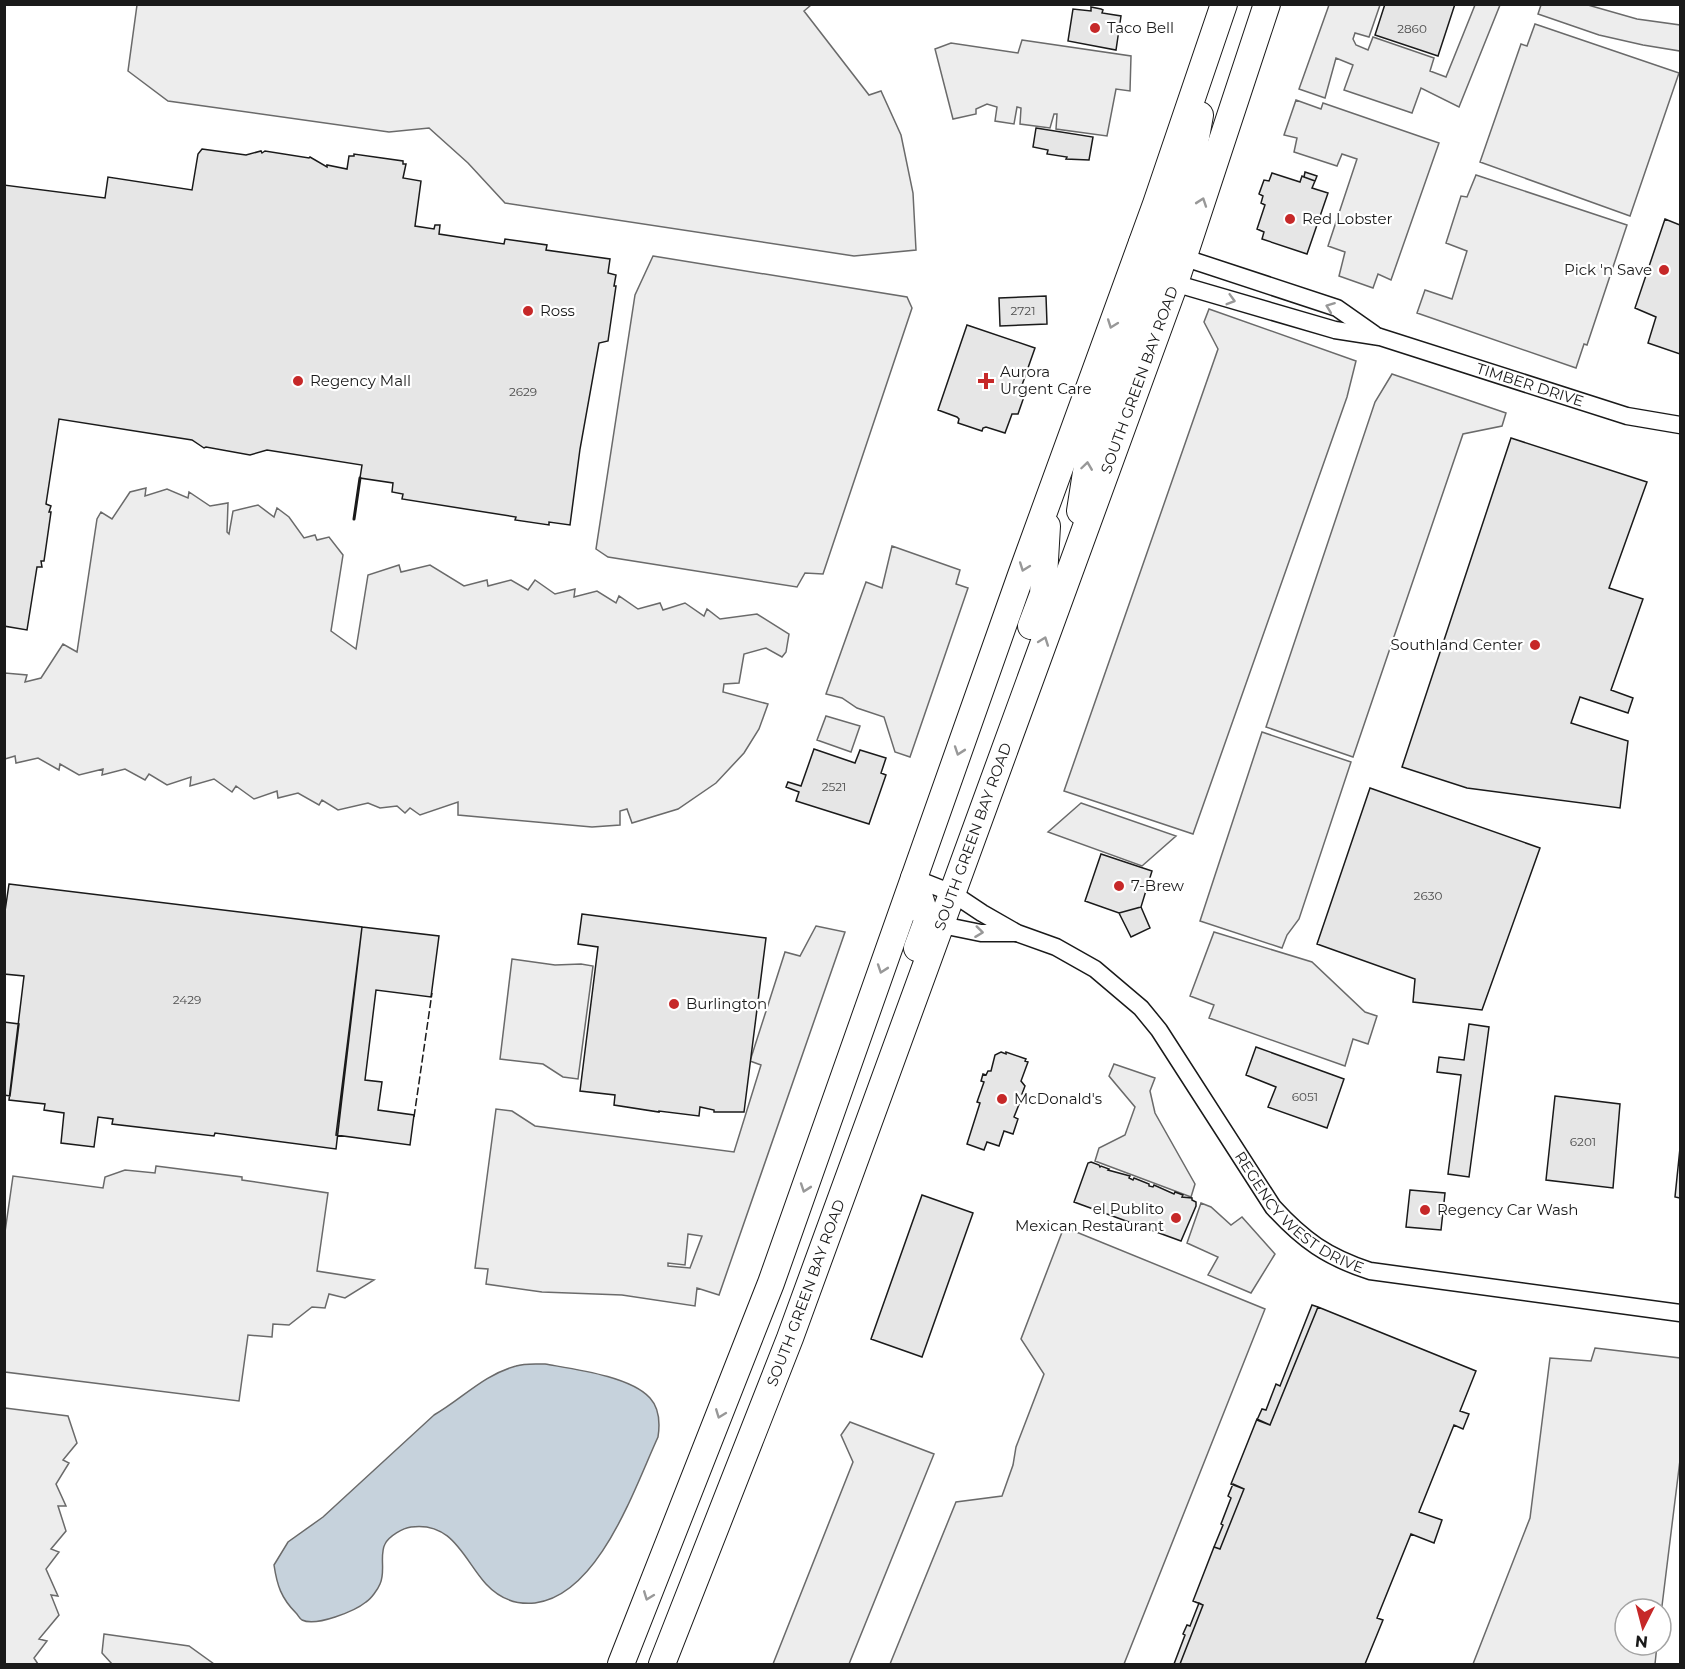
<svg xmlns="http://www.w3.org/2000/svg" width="1685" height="1669" font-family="Montserrat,sans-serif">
<rect width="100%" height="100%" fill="#fff"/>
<path fill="#ededed" stroke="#6a6a6a" stroke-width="1.5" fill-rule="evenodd" d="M137 5H811L804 11 869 95 881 91 901 135 913 193 916 250 854 256 505 203 468 163 429 128 389 132 168 101 128 71Z
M1329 5H1380L1369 37 1355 33 1353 39 1356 45 1368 50 1373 37 1434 58 1430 71 1446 77 1475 5H1500L1459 107 1421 88 1412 113 1344 90 1353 65 1336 58 1325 98 1299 89Z
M1541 5H1588L1637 19 1680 25V51L1643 45 1599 35 1538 14Z
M1535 24 1679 73 1630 216 1480 162 1521 44 1527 46Z
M1022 40 1131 56 1130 91 1116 89 1107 136 1056 129 1057 114H1054L1050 128 1020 124 1021 108 1017 107 1014 124 995 121 997 107 987 104 976 109V114L953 119 935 49 951 43 1018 53Z
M1296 100 1321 109 1323 103 1439 143 1391 280 1378 274 1373 288 1339 276 1345 252 1328 246 1357 159 1342 154 1337 166 1294 152 1297 138 1284 135Z
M1476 175 1627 225 1587 345 1584 344 1576 368 1417 313 1425 290 1452 299 1467 251 1446 243 1461 196 1467 197Z
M653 256 907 297 912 308 823 574 805 573 797 587 608 557 596 549 635 295Z
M1209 309 1356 361 1347 397 1193 834 1064 791 1218 349 1204 322Z
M1392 374 1506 413 1502 426 1463 434 1353 757 1266 727 1375 402Z
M146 488 145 496 167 489 188 498 189 492 210 506 228 503 227 532 229 534 233 511 258 505 274 517 277 508 289 517 304 538 315 535 317 540 329 537 343 555 331 631 356 649 368 575 399 565 401 572 430 565 464 586 487 580 488 586 511 580 528 590 535 580 555 594 575 589 574 597 597 591 616 603 619 596 638 609 660 603 663 610 685 603 704 616 707 609 720 619 757 614 789 634 786 652 782 657 766 648 744 654 739 683 724 684 723 692 768 704 759 729 744 753 716 783 678 809 632 823 627 809 620 811V825L592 827 458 815V802L420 815 410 808 405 813 397 806 380 808 368 803 338 810 322 800 319 805 298 793 278 798 277 791 254 799 236 786 232 792 214 779 190 786 191 777 167 785 149 774 145 780 125 769 102 775 103 769 79 775 60 764 59 770 38 758 16 763 15 756 5 759V673L27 675 25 682 41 678 63 644 77 652 97 519 101 512 112 519 130 492Z
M892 546 960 570 956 584 968 588 910 757 895 752 884 717 857 708 842 698 826 694 866 582 882 588Z
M826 716 860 726 851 752 817 740Z
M1262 732 1351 762 1299 919 1287 935 1282 948 1200 921Z
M1081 803 1176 836 1142 866 1048 832Z
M816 926 845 932 719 1295 697 1288 695 1306 622 1295 542 1292 486 1284 488 1269 475 1268 496 1109 512 1111 535 1126 734 1152 761 1065 750 1061 785 952 800 956ZM688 1234 702 1236 690 1268 668 1266V1263L685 1265Z
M1214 932 1312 962 1365 1012 1377 1016 1368 1044 1353 1039 1345 1066 1209 1018 1214 1005 1190 996Z
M512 959 555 965 581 964 593 966 578 1079 563 1077 543 1064 500 1059Z
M1114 1064 1155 1078 1150 1091 1155 1113 1195 1184 1191 1197 1095 1161 1099 1148 1125 1135 1135 1107 1109 1076Z
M156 1166 242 1177V1180L328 1193 317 1271 374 1280 345 1298 329 1294 325 1308 312 1307 289 1325 273 1324 272 1337 248 1335 239 1401 5 1372 4 1239 13 1176 103 1188 105 1177 125 1170 155 1173Z
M1201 1203 1211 1207 1231 1225 1242 1217 1275 1254 1251 1293 1208 1275 1218 1257 1187 1243Z
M1064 1227 1265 1309 1124 1664H890L956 1502 1002 1496 1013 1465 1016 1447 1044 1374 1021 1339Z
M1595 1348 1680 1358V1460L1661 1614V1609H1625V1645H1657L1655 1664H1473L1530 1518 1550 1358 1591 1361Z
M5 1408 68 1416 77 1443 63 1460 69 1463 56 1484 66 1506H58L66 1531 51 1549 59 1552 46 1569 58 1596 51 1595 59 1615 39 1639 47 1641 34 1658 38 1664H5Z
M850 1422 934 1454 849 1664H773L853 1462 841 1435Z
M104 1634 189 1646 214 1664H112L102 1653Z"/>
<path fill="#c6d2dc" stroke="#6a6a6a" stroke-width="1.5" d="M545 1364C573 1369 630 1376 650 1398 660 1409 660 1424 658 1437 634 1489 599 1595 535 1603 516 1605 499 1598 486 1584 464 1560 453 1521 411 1527 403 1528 389 1536 385 1544 379 1555 386 1572 380 1584 378 1589 371 1599 366 1602 355 1611 316 1627 302 1620 299 1618 298 1615 296 1613 281 1598 277 1585 274 1565L288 1542 323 1517 434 1415C462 1399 483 1375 516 1366 525 1363 536 1364 545 1364Z"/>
<path fill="#e6e6e6" stroke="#1a1a1a" stroke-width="1.5" d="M1385 4H1455L1438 56 1375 35Z
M1091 7 1101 9 1103 10 1102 13 1121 16 1116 50 1068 41 1073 9 1091 11Z
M1036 128 1093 137 1089 160 1066 159 1067 157 1047 154 1048 150 1033 147Z
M202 149 246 155 261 151 262 153 265 151 309 158 310 157 327 167V165L347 169 349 156H354V154L403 161V164H406L403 178 421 181 415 226 434 229 435 225H440L439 234 504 244 505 239 547 245 546 250 610 259 608 273 616 275 614 286H616L608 341 599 343 580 449 570 525 549 522V525L515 520 516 517 402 499 403 494 392 492 393 483 360 478 362 465 267 450 250 455 206 447 204 448 192 440 59 419 46 504 51 506 49 512H51L44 561H41L42 567H37L27 630 4 626V185L105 198 108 177 192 190 198 154Z
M1305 172 1317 176 1315 181 1304 177Z
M1272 173 1300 182 1302 176 1304 177 1315 181 1312 188 1328 193 1307 254 1262 239 1264 232 1257 229 1265 205 1261 203 1263 196 1259 194 1264 180 1269 181Z
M1665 219 1680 225V354L1648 343 1656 317 1635 308Z
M1046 296 1047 324 1000 326 999 298Z
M967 325 1035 348 1022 385 1027 388 1018 414H1012L1005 433 986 427 983 428 982 431 958 423 959 419 957 417 938 410Z
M1511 438 1647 482 1609 588 1643 599 1611 690 1633 698 1628 713 1580 697 1571 723 1628 741 1620 808 1467 788 1402 767Z
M814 749 855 763 860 750 886 758 881 773 886 775 869 824 796 801 799 792 786 787 788 782 801 786Z
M1370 788 1540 848 1482 1010 1413 1002 1415 979 1317 944Z
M1101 854 1152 871 1141 907 1119 913 1085 901Z
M9 884 362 927 336 1149 215 1133 214 1136 112 1124 113 1119 98 1117 94 1147 61 1143 64 1113 44 1110 45 1104 9 1100 24 976 4 974V918Z
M1141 907 1150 928 1131 937 1119 913Z
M582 914 766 938 744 1112H714V1110L700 1107 699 1116 659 1111V1112L614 1105 615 1095 580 1091 598 947 578 944Z
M362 927 439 936 431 997 376 990 365 1080 382 1082 378 1110 414 1115 410 1145 336 1135Z
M4 1022 19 1024 10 1096 4 1095Z
M1469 1024 1489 1027 1469 1177 1448 1174 1461 1075 1437 1072 1439 1057 1464 1060Z
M1256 1047 1344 1079 1327 1128 1268 1107 1276 1087 1246 1075Z
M1001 1052 1006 1054V1052L1026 1059 1025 1061 1028 1062 1021 1081 1025 1086 1022 1094 1027 1095 1023 1103 1020 1102 1014 1117 1018 1119 1013 1134 1004 1131 999 1146 987 1142 984 1150 967 1144 980 1103 977 1102 984 1082 981 1081 983 1074 986 1075 988 1071H991L995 1055Z
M1555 1096 1620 1104 1613 1188 1546 1180Z
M1680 1148V1198L1675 1197Z
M1091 1162 1099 1165 1100 1167 1101 1166 1109 1169 1108 1170 1130 1176 1129 1178 1133 1180 1134 1178 1149 1184V1186L1153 1187 1154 1185 1174 1194 1175 1192 1183 1195 1182 1197 1192 1198V1200L1196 1202V1206L1181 1241 1074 1202 1088 1163Z
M1410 1190 1445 1193 1441 1230 1406 1227Z
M922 1195 973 1213 922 1357 871 1339Z
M1312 1305 1318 1307 1270 1425 1257 1420 1262 1409 1266 1410 1276 1384 1280 1386Z
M1318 1307 1476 1371 1460 1411 1469 1414 1463 1429 1454 1425 1419 1512 1442 1520 1434 1543 1411 1534 1377 1618 1383 1620 1365 1664H1180L1203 1605 1193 1601 1214 1547 1220 1549 1244 1489 1231 1484 1257 1419 1270 1425Z
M1233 1484 1244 1489 1220 1549 1214 1547 1223 1525 1221 1524 1231 1498 1228 1496Z
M1199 1603 1203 1605 1180 1664H1174L1185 1635 1183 1634 1187 1625 1190 1626Z"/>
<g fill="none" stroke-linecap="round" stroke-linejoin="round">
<g stroke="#1a1a1a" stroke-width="19">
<g id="street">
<path d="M1176 255 1337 308 1374 334"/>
<path id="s1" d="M1167 281 1335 330 1380 337 1627 416 1680 425"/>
<path id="s2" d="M914 878 952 893 982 913 1017 933 1056 947 1095 969 1141 1008 1159 1030 1273 1207C1303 1240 1327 1257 1370 1271L1680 1313"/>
<path d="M932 923 981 933H1016"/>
</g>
</g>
<g stroke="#1a1a1a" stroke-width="28">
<g id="primary">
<path d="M1174 280 1162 250 1190 171 1200 115"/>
<path d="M1080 511 1089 453 1152 276 1142 243"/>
<path d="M1031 626 1043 594 1047 526"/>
<path d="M914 878 927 921 917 948"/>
<path d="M621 1664 771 1283 1021 575 1156 204 1224 4"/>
<path id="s3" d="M662 1664 790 1338 1175 283 1267 4"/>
</g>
</g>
<use href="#street" stroke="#fff" stroke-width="16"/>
<use href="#primary" stroke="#fff" stroke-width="26"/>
<path stroke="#1a1a1a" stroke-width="1.5" stroke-dasharray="8 3" stroke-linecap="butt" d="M414 1117 432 993"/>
<path stroke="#1a1a1a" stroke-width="3" d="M354 519 360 478"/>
</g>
<defs><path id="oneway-chevron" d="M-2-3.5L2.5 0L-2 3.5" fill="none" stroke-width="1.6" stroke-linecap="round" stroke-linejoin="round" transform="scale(1.5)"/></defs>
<g stroke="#989898">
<use href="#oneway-chevron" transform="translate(1202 202) rotate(-71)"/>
<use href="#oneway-chevron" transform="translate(1231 300) rotate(16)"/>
<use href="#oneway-chevron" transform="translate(1330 307) rotate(-159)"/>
<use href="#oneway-chevron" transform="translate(1112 324) rotate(110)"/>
<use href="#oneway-chevron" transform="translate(1087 466) rotate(-82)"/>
<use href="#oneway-chevron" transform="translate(1024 567) rotate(110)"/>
<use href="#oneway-chevron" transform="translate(1044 641) rotate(-70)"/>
<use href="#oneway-chevron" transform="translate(959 751) rotate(109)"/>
<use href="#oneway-chevron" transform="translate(979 932) rotate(7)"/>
<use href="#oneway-chevron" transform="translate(882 969) rotate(109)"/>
<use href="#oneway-chevron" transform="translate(805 1188) rotate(109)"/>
<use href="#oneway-chevron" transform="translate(720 1414) rotate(111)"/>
<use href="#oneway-chevron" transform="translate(648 1596) rotate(111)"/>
</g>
<g fill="#c62828" stroke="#fff" stroke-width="2">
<circle cx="1095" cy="28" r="6"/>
<circle cx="1290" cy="219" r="6"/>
<circle cx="1664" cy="270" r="6"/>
<circle cx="528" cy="311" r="6"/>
<circle cx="298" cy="381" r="6"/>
<path d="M983 372h6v6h6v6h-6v6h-6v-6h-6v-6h6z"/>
<circle cx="1535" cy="645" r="6"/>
<circle cx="1119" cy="886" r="6"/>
<circle cx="674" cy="1004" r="6"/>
<circle cx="1002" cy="1099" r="6"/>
<circle cx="1425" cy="1210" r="6"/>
<circle cx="1176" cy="1218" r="6"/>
</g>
<g text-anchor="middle" stroke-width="4.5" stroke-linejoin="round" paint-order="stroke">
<g font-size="12" fill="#4d4d4d">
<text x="1412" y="33">2860</text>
<text x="1023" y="315">2721</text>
<text x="523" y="396">2629</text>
<text x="834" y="791">2521</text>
<text x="1428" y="900">2630</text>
<text x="187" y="1004">2429</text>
<text x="1305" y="1101">6051</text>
<text x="1583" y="1146">6201</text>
</g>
<g font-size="15" fill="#1a1a1a" stroke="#fff" text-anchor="start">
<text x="1107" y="33">Taco Bell</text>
<text x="1302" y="224">Red Lobster</text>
<text x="1652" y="275" text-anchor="end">Pick 'n Save</text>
<text x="540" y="316">Ross</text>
<text x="1000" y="377">Aurora<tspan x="1000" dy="17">Urgent Care</tspan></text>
<text x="310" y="386">Regency Mall</text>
<text x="1523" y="650" text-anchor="end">Southland Center</text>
<text x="1131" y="891">7-Brew</text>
<text x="686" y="1009">Burlington</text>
<text x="1014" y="1104">McDonald's</text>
<text x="1164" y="1214" text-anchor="end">el Publito<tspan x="1164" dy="17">Mexican Restaurant</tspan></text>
<text x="1437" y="1215">Regency Car Wash</text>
</g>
<g font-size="15" fill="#1a1a1a" stroke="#fff">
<text dy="5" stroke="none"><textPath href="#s3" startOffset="1370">SOUTH GREEN BAY ROAD</textPath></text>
<text dy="5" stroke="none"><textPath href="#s1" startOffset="378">TIMBER DRIVE</textPath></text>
<text dy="5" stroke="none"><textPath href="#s3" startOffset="884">SOUTH GREEN BAY ROAD</textPath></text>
<text dy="5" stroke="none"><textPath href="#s2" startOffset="526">REGENCY WEST DRIVE</textPath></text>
<text dy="5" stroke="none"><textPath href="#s3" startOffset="398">SOUTH GREEN BAY ROAD</textPath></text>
</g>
</g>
<rect width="1685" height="1669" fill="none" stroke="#1a1a1a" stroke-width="12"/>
<g transform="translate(1643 1627) rotate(186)"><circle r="28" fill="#ffffff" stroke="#a3a3a3" stroke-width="1.5"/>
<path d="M0-4.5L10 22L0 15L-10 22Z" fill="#c62828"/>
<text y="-9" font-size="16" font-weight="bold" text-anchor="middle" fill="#1a1a1a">N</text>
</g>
</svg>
